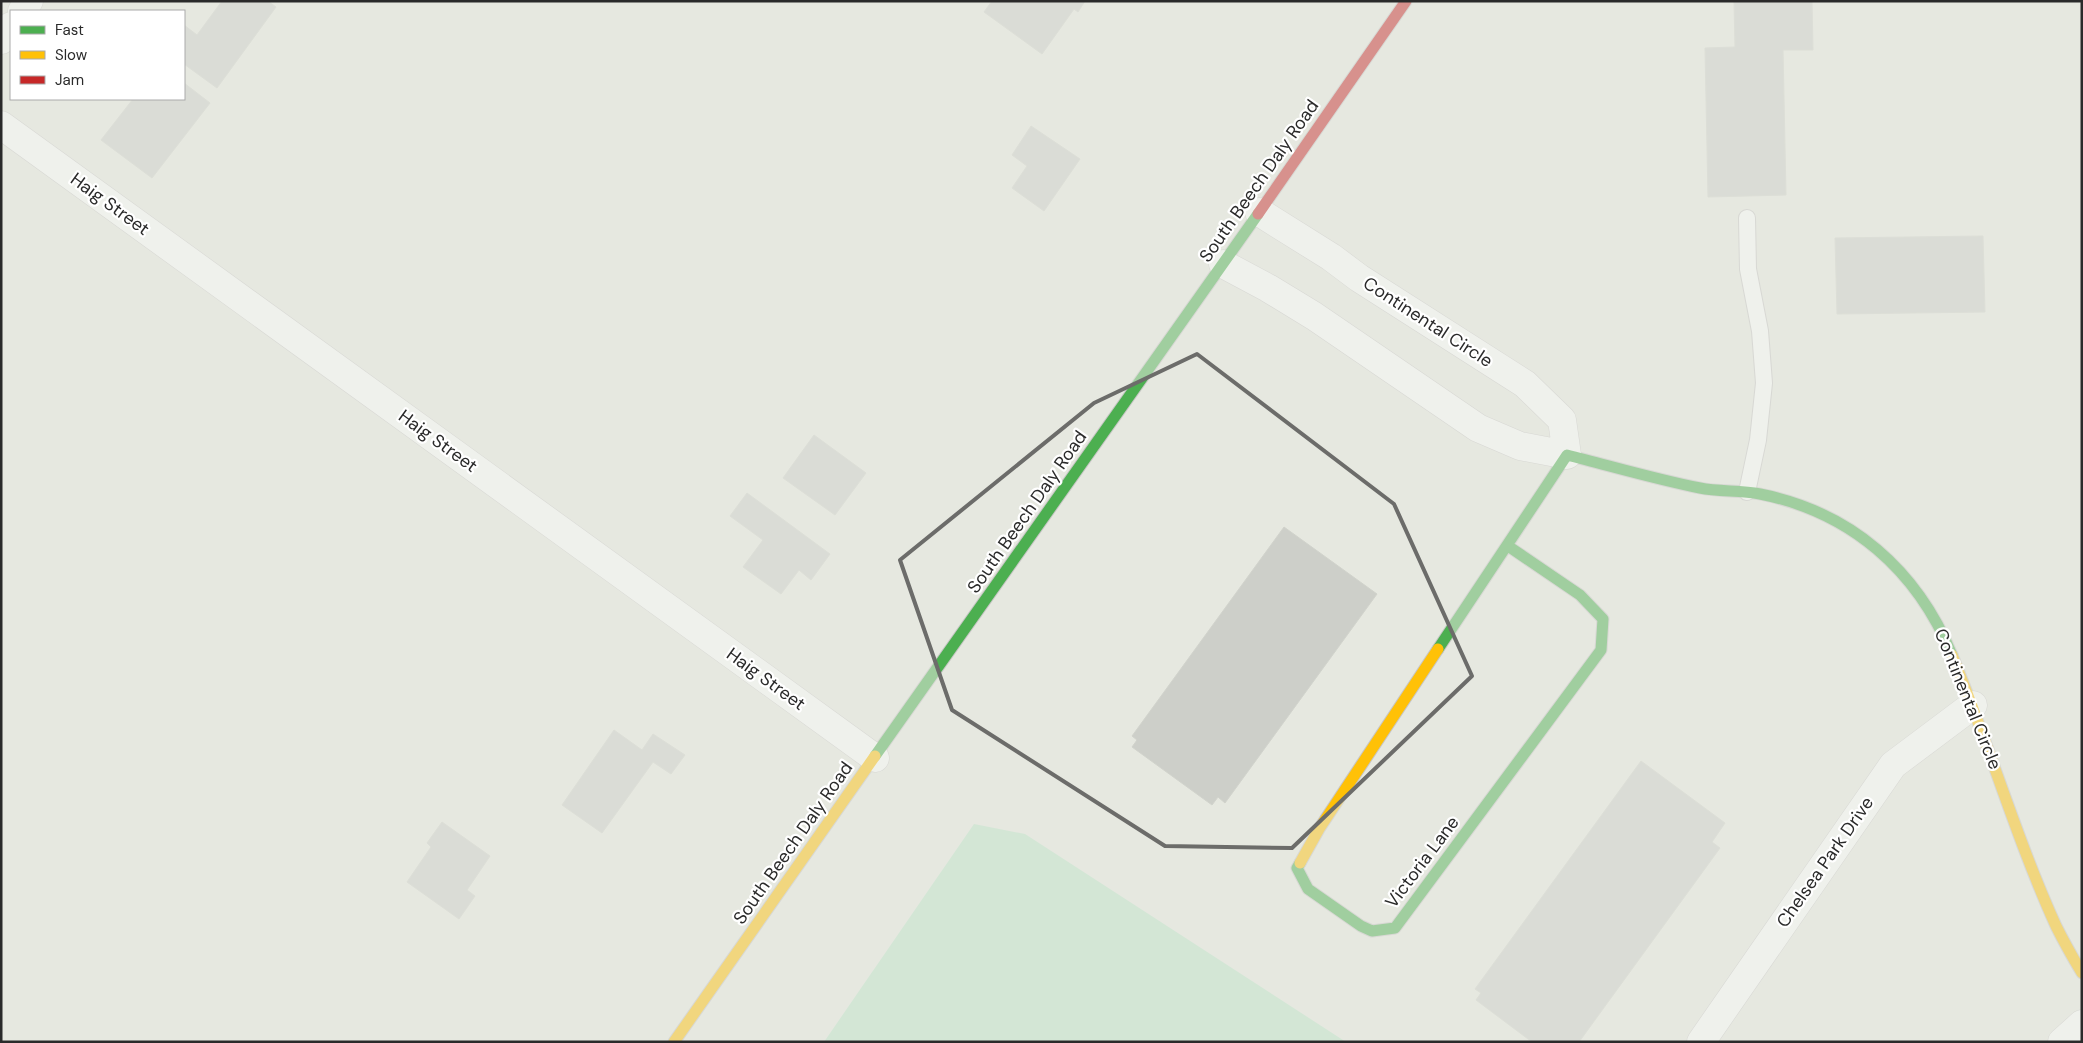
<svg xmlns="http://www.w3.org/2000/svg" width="2083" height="1043" font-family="'DM Sans',sans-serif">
<rect width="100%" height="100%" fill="#e6e8e0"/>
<path fill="#bce5c8" d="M974 824 1025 834 1346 1042H824Z"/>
<path fill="#cdcfc9" stroke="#d1d3cc" d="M222 1H268L276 7 217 88 184 64V25L197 35Z
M992 1H1085L1078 12 1074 9 1042 54 984 12Z
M1734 1H1812L1813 50H1783L1786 195 1708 197 1705 48 1735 47Z
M184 83 210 103 152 178 101 140 133 99H184Z
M1031 126 1080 159 1044 211 1012 188 1027 166 1012 155Z
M1983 236 1985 312 1837 314 1835 238Z
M814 435 866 473 835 515 783 478Z
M747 493 830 554 811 580 799 570 781 594 743 567 763 540 730 516Z
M1284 527 1377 594 1225 803 1218 797 1212 805 1132 747 1137 740 1132 736Z
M614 730 642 750 653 734 685 755 671 774 653 762 602 833 562 805Z
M1641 761 1725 823 1712 842 1720 848 1579 1042H1532L1476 1000 1481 993 1475 989Z
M442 822 490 856 467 890 475 896 459 919 407 882 431 847 427 843Z"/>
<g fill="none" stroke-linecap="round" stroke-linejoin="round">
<g stroke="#c7c6c5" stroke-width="18">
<path id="lane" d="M1747 218 1748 269 1760 331 1764 383 1758 440 1747 492"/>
</g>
<g stroke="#c7c6c5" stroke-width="29">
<path id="street" d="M22 11 29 1
M1 40 11 26
M1 125 875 758
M1223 264 1268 288 1314 316 1478 428 1520 446 1567 455 1562 420 1525 384 1359 278 1331 257 1259 212
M1701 1042 1893 765 1973 705
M2062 1042 2082 1024"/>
</g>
<g stroke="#c7c6c5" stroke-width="13">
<path id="fast" d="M1438 649 1567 455C1611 466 1655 479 1700 488 1719 492 1740 490 1760 494 1851 512 1917 570 1952 655
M875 756 1258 214
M1300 863 1297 868 1308 889 1361 926 1372 931 1395 928 1601 650 1603 619 1580 595 1508 546"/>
</g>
<g stroke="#c7c6c5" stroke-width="13">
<path id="slow" d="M1952 655C1989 744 2016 838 2056 926 2064 942 2073 958 2082 973
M1300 863 1319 829 1438 649
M674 1042 875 756"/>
</g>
<g stroke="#c7c6c5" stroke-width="13">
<path id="jam" d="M1258 214 1406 1"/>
</g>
<use href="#lane" stroke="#fbfcfa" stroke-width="16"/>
<use href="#street" stroke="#fbfcfa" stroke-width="28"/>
<use href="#fast" stroke="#4caf50" stroke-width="11"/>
<use href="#slow" stroke="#ffc107" stroke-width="11"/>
<use href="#jam" stroke="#c62828" stroke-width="11"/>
</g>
<path d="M0 0H2083V1043H0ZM1197 354 1394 504 1472 676 1292 848 1165 846 952 710 900 560 1094 403Z" fill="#e6e8e0" fill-opacity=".55" fill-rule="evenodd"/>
<path fill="none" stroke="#6c6c6a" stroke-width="4" stroke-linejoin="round" d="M1197 354 1394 504 1472 676 1292 848 1165 846 952 710 900 560 1094 403Z"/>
<g text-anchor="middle" stroke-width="4.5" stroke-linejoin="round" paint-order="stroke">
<g font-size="18" fill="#2a2a2a" stroke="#fff">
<text transform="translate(1259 181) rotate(-55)" y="6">South Beech Daly Road</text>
<text transform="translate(110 204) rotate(36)" y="6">Haig Street</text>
<text transform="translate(1428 322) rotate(33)" y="6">Continental Circle</text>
<text transform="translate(438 441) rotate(36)" y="6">Haig Street</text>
<text transform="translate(1027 512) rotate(-55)" y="6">South Beech Daly Road</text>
<text transform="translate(766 679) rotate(36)" y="6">Haig Street</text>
<text transform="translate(1968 699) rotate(68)" y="6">Continental Circle</text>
<text transform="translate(793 843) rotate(-55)" y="6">South Beech Daly Road</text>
<text transform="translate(1422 862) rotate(-53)" y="6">Victoria Lane</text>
<text transform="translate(1825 862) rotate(-55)" y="6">Chelsea Park Drive</text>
</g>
</g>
<rect width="2083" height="1043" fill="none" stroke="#2a2a2a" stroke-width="5"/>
<rect x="10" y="10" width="175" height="90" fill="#ffffff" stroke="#aaaaaa"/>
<rect x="20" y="26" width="25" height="8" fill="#4caf50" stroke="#aaaaaa"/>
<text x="55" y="35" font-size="15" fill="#2a2a2a">Fast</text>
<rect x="20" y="51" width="25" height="8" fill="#ffc107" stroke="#aaaaaa"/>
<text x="55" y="60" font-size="15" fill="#2a2a2a">Slow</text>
<rect x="20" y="76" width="25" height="8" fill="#c62828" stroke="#aaaaaa"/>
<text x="55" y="85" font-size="15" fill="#2a2a2a">Jam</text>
</svg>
